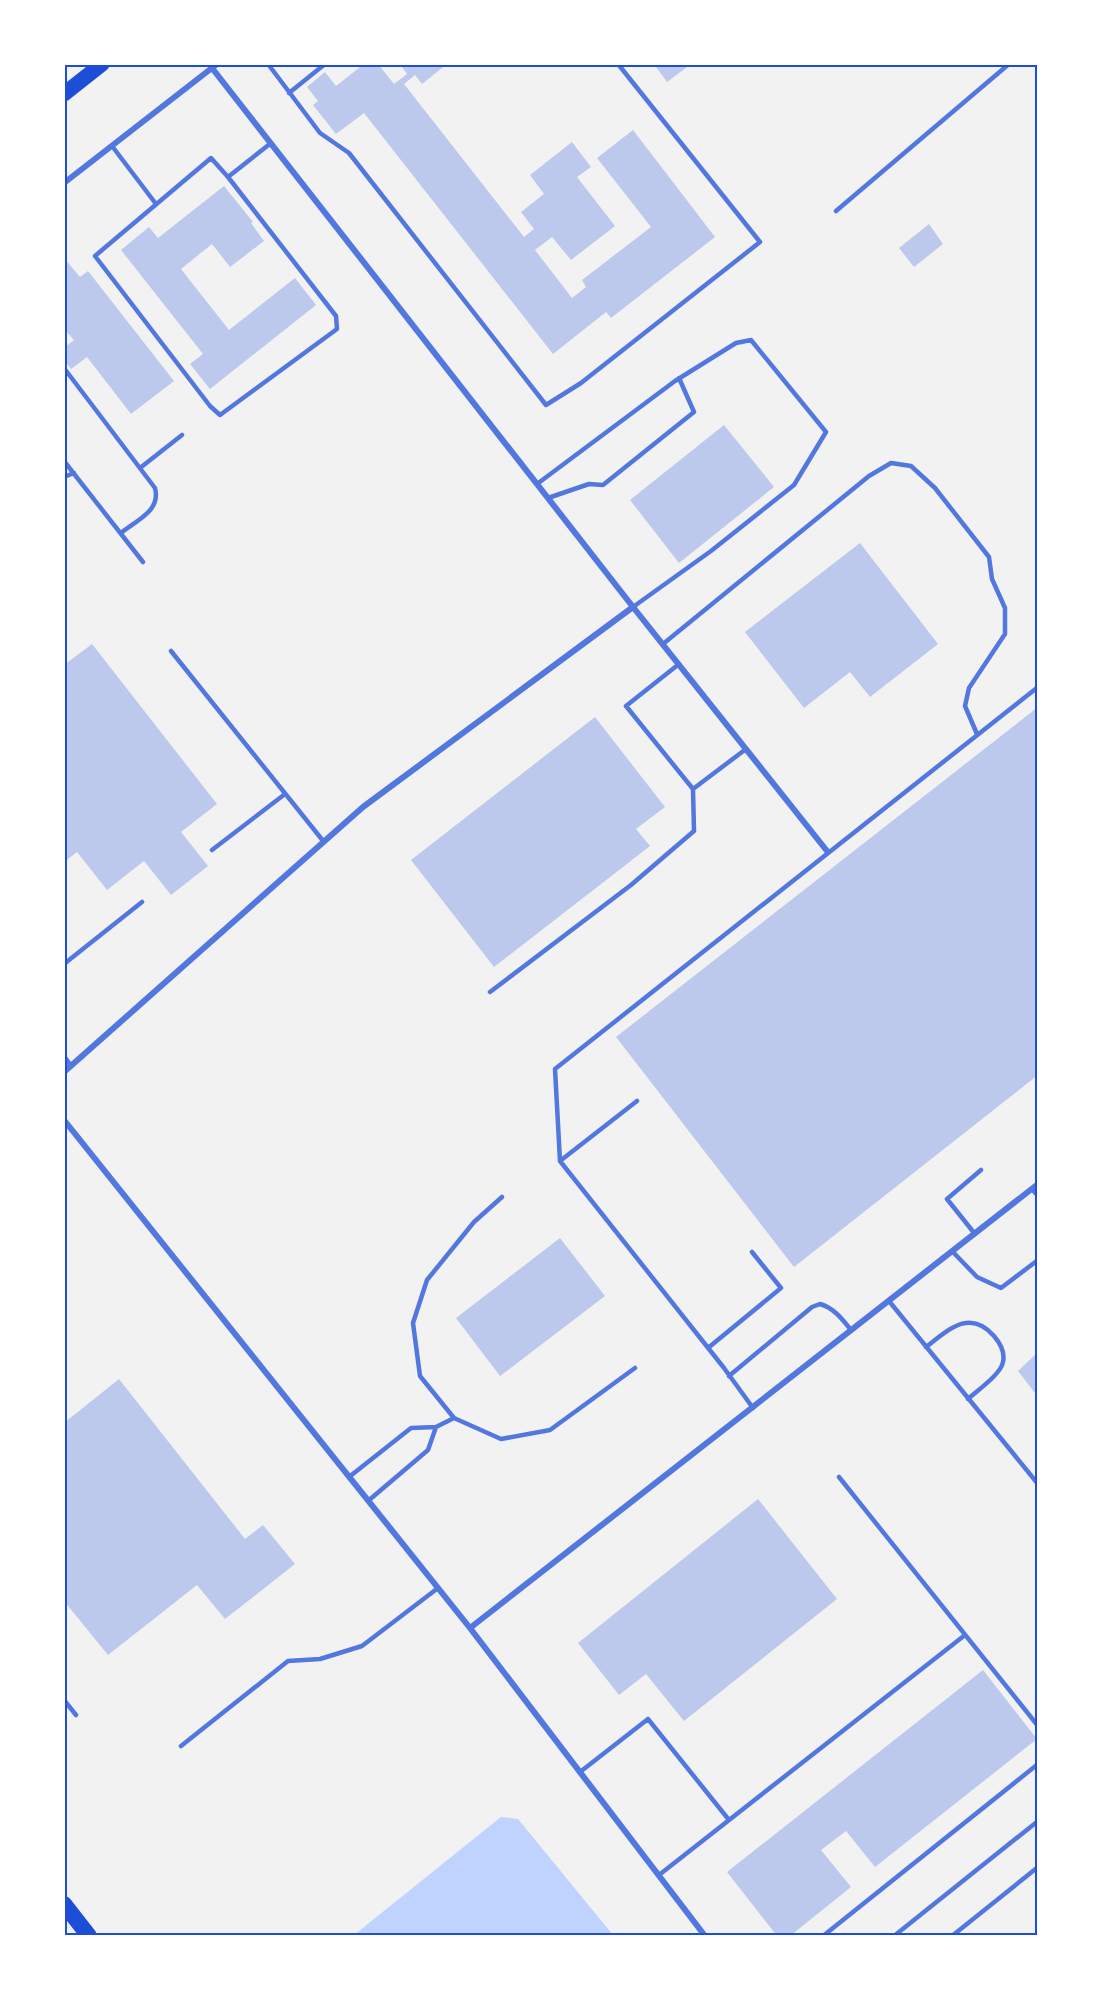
<svg xmlns="http://www.w3.org/2000/svg" width="1102" height="2000" font-family="Helvetica,sans-serif">
<rect width="100%" height="100%" fill="#f2f2f2"/>
<path fill="#bfd3fe" d="M501 1817 518 1819 613 1935H354Z"/>
<path fill="#bdc9ec" d="M364 64H378L394 84 407 74 400 64H447L422 84 415 75 404 84 524 237 534 229 521 212 544 194 530 175 572 142 591 167 577 177 615 226 571 260 552 237 535 250 572 298 586 287 582 280 651 227 597 158 633 130 715 237 611 318 606 312 553 354 364 113 336 134 313 105 318 101 307 87 325 72 336 86Z
M654 64H691L667 82Z
M224 186 253 222 251 223 264 241 230 267 212 244 181 269 229 330 295 278 316 305 210 389 190 364 203 354 121 250 149 227 158 238Z
M929 224 943 244 914 267 899 248Z
M64 258 80 277 88 271 174 381 131 414 87 357 71 369 64 360V348L74 340 64 329Z
M724 425 774 487 679 563 630 500Z
M860 543 938 644 870 697 850 672 804 708 745 632Z
M92 644 217 804 181 832 208 866 171 895 144 861 107 890 77 852 64 862V665Z
M1038 707V1075L794 1267 616 1037Z
M595 717 665 807 636 829 650 846 494 967 411 860Z
M560 1238 605 1296 500 1376 456 1318Z
M1038 1352V1397L1018 1371Z
M119 1379 245 1539 263 1525 295 1564 225 1619 197 1585 108 1655 64 1601V1423Z
M758 1499 837 1599 684 1721 646 1674 619 1695 578 1643Z
M983 1670 1037 1739 875 1867 846 1831 821 1850 851 1887 790 1936H777L727 1872Z"/>
<g fill="none" stroke-linecap="round" stroke-linejoin="round">
<path stroke="#5277de" stroke-width="4.5" d="M268 64 320 133 349 153 546 405 581 383 760 242 618 64
M289 93 325 64
M112 146 156 204
M228 177 211 158 95 256 210 406 220 415 337 329 336 316 228 177 271 143
M836 211 1009 64
M64 368 155 488C161 511 137 520 121 533
M64 461 143 562
M140 468 182 435
M64 477 74 473
M537 484 675 381 736 343 751 340 826 432 794 485 711 551 633 607
M548 498 589 484 603 485 694 412 679 378
M663 644 869 476 891 463 911 466 935 488 989 557 992 579 1005 608V634L969 688 965 706 977 734
M171 651 324 842
M679 664 626 706 693 789 746 749
M212 850 285 794
M64 964 142 902
M490 992 631 885 694 831 693 789
M64 1056 71 1066
M637 1101 560 1161 724 1368 753 1408
M560 1161 555 1069 1038 687
M1032 1189 1038 1196
M975 1234 947 1199 981 1170
M952 1251 977 1277 1001 1288 1038 1260
M889 1301 1038 1484
M926 1347C948 1330 970 1308 994 1336 1000 1343 1005 1353 1003 1362 1001 1374 978 1390 968 1399
M64 1348V1353
M708 1348 781 1288 752 1252
M729 1376 812 1307 820 1304C834 1308 842 1319 851 1330
M454 1418 420 1376 413 1323 427 1280 474 1222 502 1197
M436 1427 454 1418 501 1439 550 1430 635 1368
M349 1477 411 1428 436 1427 428 1450 368 1501
M839 1477 1038 1726
M64 1700 76 1715
M181 1746 288 1661 320 1659 362 1646 438 1588
M580 1772 648 1719 729 1820
M659 1875 965 1635
M823 1936 1038 1764
M894 1936 1038 1821
M952 1936 1038 1867"/>
<path stroke="#5277de" stroke-width="6" d="M212 68 633 607 827 851
M64 183 217 64
M64 1072 363 807 633 607
M64 1120 470 1628 705 1936
M470 1628 1038 1184"/>
<path stroke="#1d4ed8" stroke-width="15" d="M64 94 102 64"/>
<path stroke="#1d4ed8" stroke-width="16" d="M64 1904 89 1936"/>
</g>
<rect width="1102" height="2000" fill="none" stroke="#ffffff" stroke-width="132"/>
<rect x="66" y="66" width="970" height="1868" fill="none" stroke="#1d4ed8" stroke-width="2"/>
</svg>
